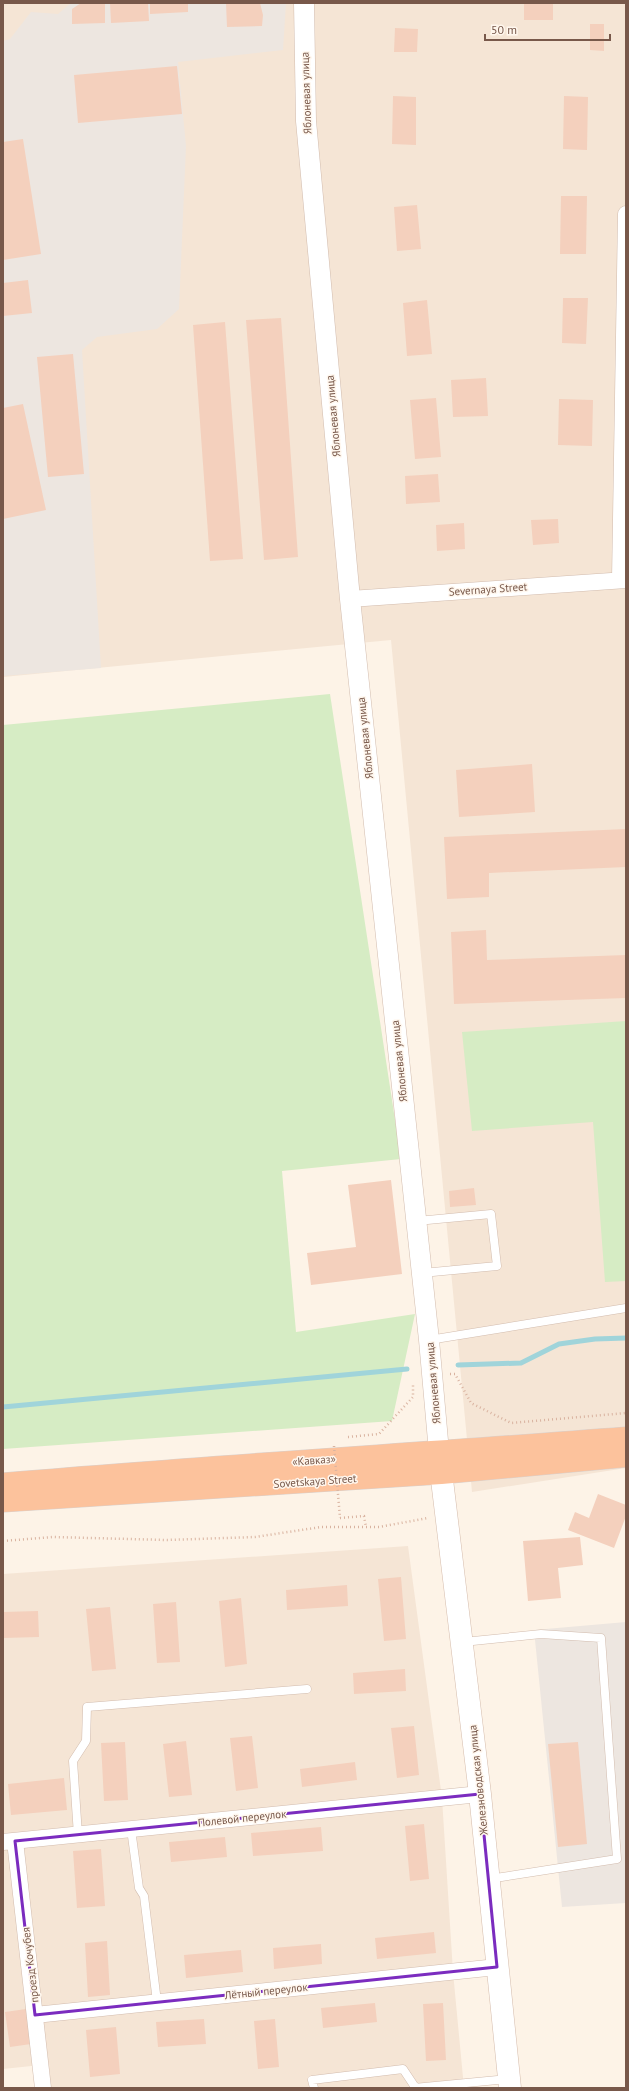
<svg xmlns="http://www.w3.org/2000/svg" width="629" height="2091" font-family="'PT Sans',sans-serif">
<rect width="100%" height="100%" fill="#fdf3e7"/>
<path fill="#f5e5d5" d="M3 3H626V1468L472 1492 391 640 3 677Z
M408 1546 442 1798 453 1972 464 2088H43L41 2065 3 2069V1574Z"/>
<path fill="#ede6e0" d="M71 3H286L283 50 178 62 186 146 179 309 157 329 97 337 82 350 101 668 3 676V41L10 39 31 12 58 14Z
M626 1622V1903L562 1907 534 1630Z"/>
<path fill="#d6ecc4" d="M330 694 401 1159 282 1171 296 1332 415 1314 392 1421 3 1449V725Z
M626 1021V1281L605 1282 593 1122 472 1131 462 1032Z"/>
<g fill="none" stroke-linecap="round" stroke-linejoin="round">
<path stroke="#a0d4da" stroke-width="5" d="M458 1365 521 1363 559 1344 595 1339 626 1338
M3 1407 407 1369"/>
</g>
<path fill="#f4d0bd" d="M81 3H105V23L72 24V9Z
M110 3H148L149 21 111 23Z
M150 3H188V12L150 14Z
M226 3H260L263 15 262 26 227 27Z
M524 3H553V20H524Z
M590 24H604V51L590 50Z
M395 28 418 29 417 52H394Z
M177 66 182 114 78 123 74 75Z
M393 96 416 97V145L392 144Z
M564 96 588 97 587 150 563 149Z
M23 139 41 254 3 260V142Z
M561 196H587L586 254H560Z
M417 205 421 249 397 251 394 207Z
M28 280 32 313 3 316V283Z
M563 298H588L586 344 562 343Z
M427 300 432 354 407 356 403 303Z
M281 318 298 557 264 560 246 320Z
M225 322 243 559 210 561 193 325Z
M73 354 84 474 48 477 37 357Z
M486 378 488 416 453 417 451 380Z
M436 398 441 457 415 459 410 400Z
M559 399 593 400 592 446 558 445Z
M23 404 46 510 3 519V408Z
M438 474 440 502 406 504 405 476Z
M558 519 559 543 533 545 531 520Z
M464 523 465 549 437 551 436 525Z
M532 764 535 812 459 817 456 770Z
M626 829V867L489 873V897L447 899 444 837Z
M486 930 487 960 626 955V998L454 1004 451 932Z
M391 1180 402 1274 311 1285 307 1253 356 1247 348 1185Z
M474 1188 476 1205 450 1207 449 1191Z
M598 1494 626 1505V1516L614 1548 568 1530 575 1512 589 1518Z
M580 1537 583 1565 558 1568 561 1598 528 1601 523 1541Z
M401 1577 406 1639 384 1641 378 1579Z
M347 1585 348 1606 287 1610 286 1590Z
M241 1598 247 1664 225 1667 219 1601Z
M176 1602 180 1662 157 1663 153 1604Z
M110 1607 116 1669 92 1671 86 1609Z
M38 1611 39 1637 3 1638V1612Z
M405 1669 406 1691 354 1694 353 1673Z
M414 1726 419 1775 397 1778 391 1728Z
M252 1736 258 1788 236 1791 230 1738Z
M186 1741 192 1795 169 1797 163 1744Z
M125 1742 128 1800 104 1801 101 1743Z
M578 1742 587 1844 558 1847 548 1744Z
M355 1762 357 1780 302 1787 300 1769Z
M64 1778 67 1810 11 1815 8 1784Z
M424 1824 429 1879 410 1881 405 1826Z
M321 1827 323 1851 253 1856 251 1833Z
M225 1837 227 1857 171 1862 169 1842Z
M101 1849 105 1906 77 1908 73 1851Z
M434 1932 436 1953 377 1959 375 1938Z
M107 1941 110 1995 88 1997 85 1943Z
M321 1944 322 1964 274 1969 273 1948Z
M241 1950 243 1972 186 1978 184 1955Z
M375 2003 377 2022 323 2028 321 2008Z
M443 2003 446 2060 426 2061 423 2004Z
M26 2009 31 2044 10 2047 5 2012Z
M204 2019 206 2044 158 2047 156 2022Z
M275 2019 279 2067 258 2069 254 2021Z
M116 2027 120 2074 90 2077 86 2030Z"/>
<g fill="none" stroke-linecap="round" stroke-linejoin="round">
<g stroke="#d2bcae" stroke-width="9">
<path id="service" d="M417 1221 491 1214 497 1266 422 1273
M429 1340 626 1308
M463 1642 541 1634 601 1638 617 1859 489 1879
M131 1829 139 1888 144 1896 157 2002
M78 1835 73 1761 86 1741 87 1707 307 1689
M314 2088 312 2080 403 2069 415 2087
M414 2088 508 2079"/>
</g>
<g stroke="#d2bcae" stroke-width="17">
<path id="minor" d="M620 580 626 214
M350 599 626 580
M15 1841 43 2088
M3 1842 480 1794
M35 2015 497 1967"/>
</g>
<g stroke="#d2bcae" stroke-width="21">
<path id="tertiary" d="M304 3 306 121 350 599 429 1340 439 1452"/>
</g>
<g stroke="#d5bcac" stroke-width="23">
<path id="secondary" d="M439 1455 480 1794 510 2088"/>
</g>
<g stroke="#d9d0cc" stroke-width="23">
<path id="trunk" d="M3 1484C211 1466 418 1454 626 1438
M3 1501 441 1473 626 1456"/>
</g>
<path stroke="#d9b3a0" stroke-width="2.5" stroke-dasharray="1 3" stroke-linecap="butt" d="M450 1374H455L471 1403 511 1423 626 1413
M348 1437 379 1434 413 1397V1384
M340 1518 364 1516 366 1527
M3 1541 53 1537 167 1540 255 1537 321 1527H379L428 1518"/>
<use href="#service" stroke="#fff" stroke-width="8"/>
<use href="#minor" stroke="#fff" stroke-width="16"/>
<use href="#tertiary" stroke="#fff" stroke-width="20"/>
<use href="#secondary" stroke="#fff" stroke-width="22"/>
<use href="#trunk" stroke="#fcc29c" stroke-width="22"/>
<path stroke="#d9b3a0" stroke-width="2.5" stroke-dasharray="1 3" stroke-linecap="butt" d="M334 1446 340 1518"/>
</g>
<path fill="none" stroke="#7b2cbf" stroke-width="3" stroke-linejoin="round" d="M480 1794 497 1967 35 2015 15 1841Z"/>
<g text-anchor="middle" stroke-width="3" stroke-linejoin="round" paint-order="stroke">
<g font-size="11" fill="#78584a" stroke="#fff7ee">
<text transform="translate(306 93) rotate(-92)" y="4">Яблоневая улица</text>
<text transform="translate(333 416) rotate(-95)" y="4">Яблоневая улица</text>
<text transform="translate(488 589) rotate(-4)" y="4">Severnaya Street</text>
<text transform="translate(365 738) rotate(-96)" y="4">Яблоневая улица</text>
<text transform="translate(399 1061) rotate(-96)" y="4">Яблоневая улица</text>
<text transform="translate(433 1383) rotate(-95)" y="4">Яблоневая улица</text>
<text transform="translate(314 1460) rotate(-4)" y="4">«Кавказ»</text>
<text transform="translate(315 1481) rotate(-4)" y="4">Sovetskaya Street</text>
<text transform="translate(478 1780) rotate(-96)" y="4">Железноводская улица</text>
<text transform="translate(242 1818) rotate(-6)" y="4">Полевой переулок</text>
<text transform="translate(30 1965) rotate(-97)" y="4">проезд Кочубея</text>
<text transform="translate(266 1991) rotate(-6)" y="4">Лётный переулок</text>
</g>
</g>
<rect width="629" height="2091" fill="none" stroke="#78584a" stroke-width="8"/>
<path d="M485 34v6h125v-6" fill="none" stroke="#78584a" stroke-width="2"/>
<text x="491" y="34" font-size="12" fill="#78584a" stroke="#fff7ee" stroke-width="3" paint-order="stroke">50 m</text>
</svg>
